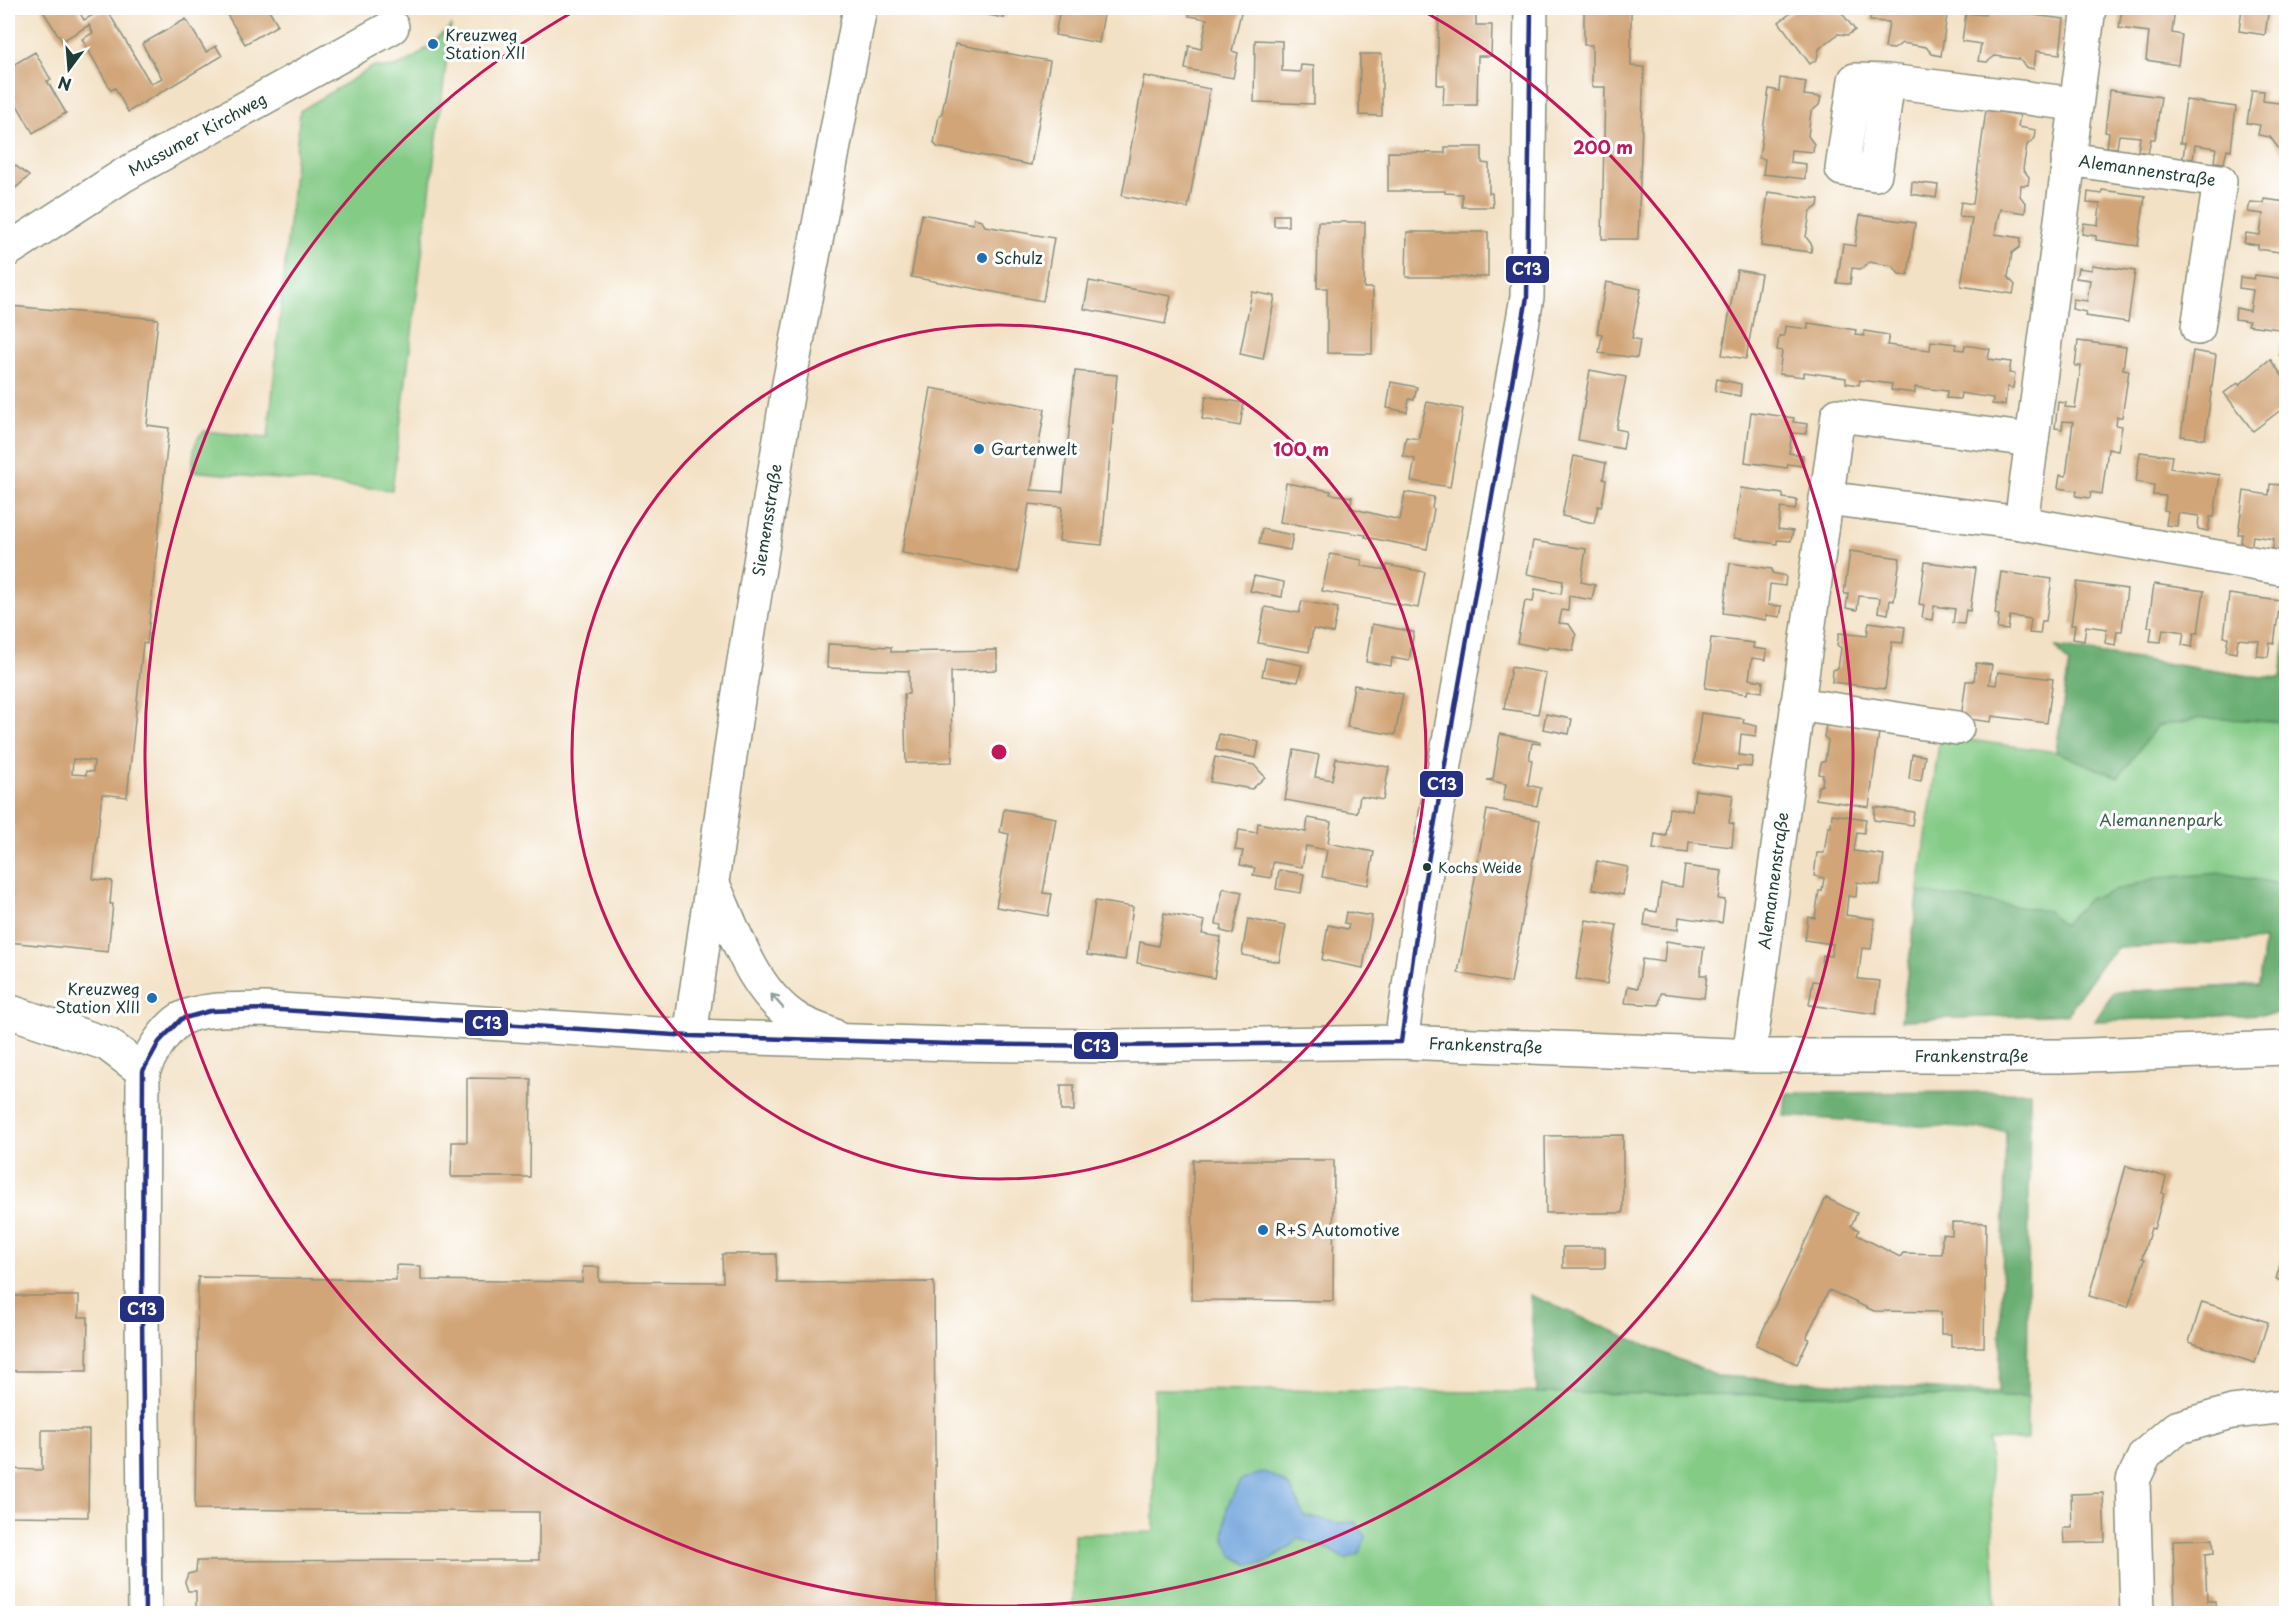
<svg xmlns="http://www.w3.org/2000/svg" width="2294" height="1621" font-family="'Playpen Sans',sans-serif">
<rect width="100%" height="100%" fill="#fff"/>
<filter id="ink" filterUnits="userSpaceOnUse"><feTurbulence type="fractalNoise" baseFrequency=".0167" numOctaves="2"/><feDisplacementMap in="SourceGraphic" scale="12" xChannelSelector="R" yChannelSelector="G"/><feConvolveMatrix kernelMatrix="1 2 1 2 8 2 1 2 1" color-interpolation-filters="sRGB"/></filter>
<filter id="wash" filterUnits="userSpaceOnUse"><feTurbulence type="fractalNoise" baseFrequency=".008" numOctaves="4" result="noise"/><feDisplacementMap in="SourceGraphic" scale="24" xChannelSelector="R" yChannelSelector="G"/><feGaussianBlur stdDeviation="1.35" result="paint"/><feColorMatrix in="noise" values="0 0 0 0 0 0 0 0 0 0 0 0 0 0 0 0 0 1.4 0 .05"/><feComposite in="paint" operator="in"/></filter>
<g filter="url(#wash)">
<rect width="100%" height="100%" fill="#f3e1c5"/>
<path fill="#84cb86" stroke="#52845d" stroke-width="1.5" d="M451 26 392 490 192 471C194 456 192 439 205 431L268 438 300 111 374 66C403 76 431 44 451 26Z
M2286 640V1013L2095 1021 2114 992 2259 985 2264 940 2118 948 2103 962 2067 1014 1901 1020 1940 736 2056 752 2069 664 2056 647 2249 676 2281 678Z
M1154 1389 2027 1397V1440H1989L1996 1613 1073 1614 1074 1534 1154 1532Z"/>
<path fill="#6baf73" stroke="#457654" stroke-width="1.5" d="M2286 640V722L2204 718 2157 726 2118 777 2056 752 2069 664 2056 647 2249 676 2281 678Z
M2222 873 2286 885V1013L2095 1021 2114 992 2259 985 2264 940 2118 948 2103 962 2067 1014 1901 1020 1919 892 2048 911 2063 925 2089 899 2156 878Z
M2030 1092 2027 1397 1537 1393 1530 1295 1717 1376 1999 1393 2006 1131 1784 1116 1786 1093Z"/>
<path fill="#6ea3db" stroke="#467088" stroke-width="1.5" d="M1264 1472C1291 1483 1293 1489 1304 1516L1338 1523 1356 1522 1365 1536 1360 1554 1345 1559 1328 1549 1298 1538 1288 1548 1265 1563 1249 1565 1232 1555 1224 1537 1227 1507 1240 1481Z"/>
<g id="blocks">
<path fill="#d1a578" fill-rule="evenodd" d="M41 8H77L84 20 106 8 151 84 162 78 142 44 186 19 206 52 216 46 222 56 128 112 115 88 111 90 82 39 93 33 89 25 62 41Z
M223 8H268L278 25 245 44Z
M953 8H1006L1004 18Z
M1060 8H1105L1099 43 1055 35Z
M1191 8H1242L1232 51 1238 53 1233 78 1185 69 1189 46 1201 49 1207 19 1189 16Z
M1439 8H1476V25H1492L1491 56H1478L1477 105H1443L1444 85H1437Z
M1584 8H1631V66L1644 67 1638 239H1602L1605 87H1592V45H1584Z
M1798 8H1838L1855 30 1848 35 1838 34 1819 49 1817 59 1810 64 1779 22Z
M1864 8H1948L1941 56 1932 54 1926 47 1902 43 1894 49 1885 48 1889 22 1870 21 1871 10Z
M2122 8H2175L2172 33 2182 35 2178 65 2146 60 2149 32 2119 28Z
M2242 8H2276L2268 14 2265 35 2239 31Z
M1986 9 2064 19 2060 54 2036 51 2034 69 2026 67 2019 59 1995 56 1987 62 1978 61 1981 44 1962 41 1966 13 1985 15Z
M1255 40 1282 41V71L1300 72 1301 65 1314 66V104L1254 102Z
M955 44 1050 61 1031 165 937 147 934 143 939 116 942 113Z
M35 52 51 80 47 81 66 113 33 133 8 89V68Z
M1360 54H1382V116L1359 115Z
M1144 76 1210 89 1188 208 1122 196Z
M1780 78 1806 82 1804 95 1821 97 1819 105 1811 112 1808 136 1814 144 1813 152 1791 150 1790 162 1806 164 1805 179 1763 174 1765 159 1759 158 1769 89 1779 91Z
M2110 90 2161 97 2155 139H2151L2148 153 2138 151 2140 137 2119 135 2117 148 2107 147 2109 133 2105 132Z
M2252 90 2264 91 2263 101 2279 103 2286 98V158L2270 137 2258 135 2260 125 2247 123Z
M2186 100 2236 107 2231 150 2227 149 2224 163 2214 162 2216 148 2195 145 2193 159 2183 158 2185 143H2180Z
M1986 110 2020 115 2018 127 2036 130 2035 138 2027 145 2023 169 2029 177 2028 185H2021L2020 196 2026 204 2025 213 2000 209 1997 222 1995 234 2021 238 2020 247 2012 253 2008 277 2015 285 2013 294 1961 286 1972 218 1959 217 1961 202 1973 204Z
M1445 147H1482V163L1489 164V193H1492L1493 207H1462V194L1445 193V191H1388V152L1445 153Z
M8 160 29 176 10 193 8 190Z
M1912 182 1938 185 1936 198 1911 194Z
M2102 190 2145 196 2138 246 2096 240V236L2082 234 2084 223 2098 225 2100 204 2087 203 2088 192 2102 194Z
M1768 192 1819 199 1818 206 1810 212 1808 225 1806 237 1812 245 1811 252 1761 246Z
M2264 199 2286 202V253L2258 249V245L2244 243 2246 233 2260 235 2263 214 2248 212 2250 202 2264 203Z
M922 214 973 224 974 218 981 220 985 226 1054 238 1043 301 911 277Z
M1274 215H1288V226H1274Z
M1860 215 1915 223 1908 275 1899 274 1893 266 1869 262 1861 269 1852 268 1850 284 1837 283 1843 244 1855 246Z
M1318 222H1365L1364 288H1373L1372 354 1327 353V288H1317Z
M1407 232H1488V277H1406Z
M2092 265 2135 271 2128 322 2085 316 2086 312 2072 309 2073 299 2087 301 2090 280 2076 278 2078 268 2092 270Z
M1737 270 1761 274 1746 359 1722 355Z
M2255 275 2286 279V330L2248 325 2249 321 2235 319 2236 308 2250 311 2253 290 2239 288 2240 277 2254 279Z
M1089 281 1171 296 1165 324 1084 309Z
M1606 282 1641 289 1632 338 1640 340 1637 358 1599 353 1602 334 1597 333Z
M1252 292 1275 296 1263 359 1240 354Z
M10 306 158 319 147 425 169 428 147 644 143 643 127 797 102 794 93 879 112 881 110 904H113L108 952 8 942V332ZM73 759 94 761 93 772 86 771V775L72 774Z
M1808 323 1856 330 1855 335 1864 336V331L1889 335 1887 345 1930 350 1931 341 1956 344V349L1964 350 1965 345 1990 349 1988 359 2011 362 2009 373 2015 374 2013 388 2007 387 2005 405 1992 404 1993 398 1961 393 1960 399 1946 398 1947 391 1915 387V393L1891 390 1892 384 1860 380 1859 385 1846 383V378L1804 372V377L1779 374 1782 351 1777 350 1779 336H1784L1785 326 1808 329Z
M2078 341 2126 347 2123 369 2129 370 2122 417H2117L2116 425 2122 426 2118 451 2108 449 2102 494 2091 492 2090 498 2076 496 2077 491 2058 488 2060 475 2066 476 2073 422 2063 421 2062 429 2055 428 2058 402 2066 403 2065 407 2075 408 2081 366H2075Z
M2280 343 2286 344V356L2279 355Z
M2193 351 2216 355 2205 439 2181 436Z
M2270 359 2286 381V406L2253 431 2224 393 2238 383 2239 385Z
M1590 370 1626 377 1616 429 1626 431 1623 449 1578 440Z
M1075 371 1117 375 1102 545 1059 541 1062 507 1029 504 1018 572 902 553 931 388 1045 409 1031 490 1063 492Z
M1717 379 1741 384 1740 396 1715 391Z
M1391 382 1417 387 1414 400 1409 399 1407 412 1387 408Z
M1206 396 1244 403 1240 426 1202 419Z
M1427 402 1463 409 1450 487 1411 481 1415 459 1403 456 1406 437 1418 439Z
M1751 412 1794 418 1793 422 1807 424 1806 434 1792 433 1789 453 1803 455 1802 466 1788 464 1787 468 1745 462Z
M2140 452 2172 456 2170 468 2220 475 2214 517H2210L2208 531 2198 529 2199 516 2178 513 2177 526 2166 525 2168 511 2164 510 2166 496 2153 495 2154 485 2136 482Z
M1574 456 1606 463 1603 479 1606 480 1604 493 1601 507 1598 506 1594 523 1562 516Z
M2280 482 2286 485V540H2284L2282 554 2272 553 2274 539 2253 536 2251 550 2240 549 2242 534H2238L2244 491 2269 495 2270 484 2280 485Z
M1286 483 1331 491 1330 494 1352 497 1350 508 1400 520 1405 492 1434 497 1432 508 1434 509 1427 549 1365 537 1366 535 1280 522Z
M1741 488 1783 494V498L1797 500 1795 510 1781 508 1778 529 1793 531 1791 541 1777 540V544L1734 538Z
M1262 529 1293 535 1290 550 1259 544Z
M1533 541 1586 549 1581 582 1595 585 1592 600 1569 596 1568 611 1562 610 1559 623 1569 624 1576 635 1573 651 1548 646V649L1517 643 1525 601 1533 602 1535 589 1561 594 1563 581 1527 574Z
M1850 551 1900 558 1894 601 1890 600 1888 614 1878 612 1880 598 1869 597 1859 596 1857 610 1846 608 1848 594H1844Z
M1330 554 1362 560 1361 566 1386 570 1387 565 1425 572 1418 608 1322 591Z
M1925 562 1976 568 1970 611 1966 610 1964 624 1953 623 1955 609 1934 606 1932 620 1922 618 1924 605 1919 604Z
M1730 563 1772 569V573L1786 576 1785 586 1770 584 1768 605 1782 606 1780 617 1766 615V620L1723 613Z
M2001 572 2052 579 2046 621H2042L2040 634 2029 633 2031 619 2010 616 2008 630 1997 629 1999 615 1995 614Z
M1254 576 1284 582 1282 597 1250 591Z
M2077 582 2127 589 2122 631H2117L2115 645 2105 643 2107 629 2086 626 2084 641 2073 639 2075 625H2071Z
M2154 584 2204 591 2198 633H2194L2192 647 2182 645 2184 632 2163 629 2161 642 2150 641 2152 627H2148Z
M2229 594 2280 601 2274 644 2270 643 2268 657 2257 656 2259 641 2238 639 2236 653 2226 651 2228 637H2224Z
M1302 601 1338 608 1333 633 1313 629 1309 652 1258 643 1265 607 1299 613Z
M1869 622 1905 627 1903 643 1892 642 1885 689 1832 682 1833 670 1838 668 1841 648 1837 645 1839 633 1867 636Z
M1372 624 1414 632 1409 661 1392 658 1391 666 1366 662Z
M1711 638 1754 643 1753 648 1767 650 1766 660 1752 658 1749 679 1763 681 1762 692 1748 690 1747 694 1705 688Z
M828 644 891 647V652L997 650V670L951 672 952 762 906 763 904 694H909V671L827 668Z
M1266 658 1302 665 1298 682 1262 676Z
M1976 663 1992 665 1989 684 1996 685 1998 672 2053 679 2047 723 1992 716 1991 722 1961 718 1966 681H1974Z
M1511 667 1546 673 1538 714 1504 709Z
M1354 685 1403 694 1395 735 1347 727Z
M1701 713 1744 719 1743 723 1757 726 1756 736 1741 734 1739 755 1753 757 1751 767 1737 766V770L1694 764Z
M1546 714 1572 719 1569 734 1543 729Z
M1826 725 1879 732 1869 807 1816 799 1818 787 1822 785 1823 775 1819 774 1821 763 1825 761 1828 740 1824 737Z
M1219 734 1259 742 1256 758 1216 750Z
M1500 734 1540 742V744L1532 743 1529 759 1532 760 1528 785 1541 788 1537 806 1503 800 1506 784 1487 780 1493 779Z
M1294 750 1319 755 1315 777 1332 780 1336 758 1389 767 1383 800 1360 796 1357 813 1285 800Z
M1912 754 1925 756 1921 781 1909 779Z
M1215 757 1254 765 1265 777 1252 789 1210 782Z
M1695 790 1733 795 1729 823 1734 824 1732 847 1689 842 1688 853 1653 849 1655 834 1666 836 1669 808 1692 811Z
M1875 807 1914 812 1912 825 1874 820Z
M1004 809 1056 818 1043 893 1052 894 1048 916 996 907 1009 834 1000 832Z
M1487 810 1540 820 1511 983 1458 973Z
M1832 814 1866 819 1864 833 1857 832 1854 851 1884 855 1880 885 1857 882 1856 897 1848 896 1846 915 1875 919 1871 949 1862 948 1858 979 1880 981 1876 1014 1809 1005 1813 981 1820 982 1823 955 1831 956 1833 944 1805 940 1808 917 1815 918 1819 891H1822L1824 878 1814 876 1817 853H1824L1828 827H1831Z
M1308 818 1331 822 1328 843 1374 852 1368 885 1322 877 1327 850 1306 846 1302 867 1273 862 1271 878 1253 875 1255 868 1240 865 1243 851 1235 850 1239 830 1257 833 1258 823 1306 832Z
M1597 861 1628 867 1623 895 1592 889Z
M1685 866 1722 871 1718 899 1725 900 1722 923 1679 917 1678 930 1644 925 1646 910 1657 912 1661 884 1682 887Z
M1279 870 1304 874 1301 893 1276 889Z
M1223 888 1242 892 1233 934 1221 931 1222 925 1216 924Z
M1095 901 1133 907 1125 960 1087 955Z
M1346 912 1372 916 1363 968 1322 960 1328 925 1348 929 1349 924 1344 923Z
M1164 913 1205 921 1202 934 1221 937 1214 978 1137 963 1140 942 1158 946Z
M1248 919 1286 926 1279 962 1242 955Z
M1586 920 1617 925 1607 984 1576 979Z
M1666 941 1704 947 1700 975H1707L1704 998 1661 993 1659 1005 1625 1003 1628 986 1638 988 1642 959 1664 962Z
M467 1078 531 1079 530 1177H451L452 1142H467Z
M1061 1085H1074V1111H1061Z
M1623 1135V1213H1546L1545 1136Z
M1193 1160H1334L1333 1301 1192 1300Z
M2126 1166 2166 1177 2162 1193 2164 1194 2154 1229 2151 1228 2142 1258 2145 1259 2128 1307 2089 1296Z
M1826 1198 1857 1213 1851 1226 1859 1230 1857 1235 1900 1257 1903 1253 1942 1254V1234L1952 1235V1222L1986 1223 1984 1347H1951V1334H1941V1312L1874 1311 1829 1290 1806 1338 1809 1339 1797 1364 1756 1345Z
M2286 1245V1282L2276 1279Z
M1563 1247H1605V1268H1563Z
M722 1254H776L777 1283 934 1282 936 1614H196V1591H188L185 1582 188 1574 196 1572 197 1561 539 1560V1512L195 1509 198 1277 396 1280V1265L421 1266V1280L582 1282 583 1267H599V1281L723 1282Z
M8 1296H79V1317H88L87 1371H8Z
M2202 1302 2268 1322 2255 1363 2189 1342Z
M42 1430H89L88 1517 8 1516V1469L42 1470Z
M2103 1493 2105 1542 2064 1543 2063 1528H2072L2071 1494Z
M2213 1539 2214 1553 2205 1554 2207 1601H2215L2216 1614H2175L2173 1540Z"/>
</g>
</g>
<g filter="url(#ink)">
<use href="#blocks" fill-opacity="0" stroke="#898f7c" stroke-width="1.5"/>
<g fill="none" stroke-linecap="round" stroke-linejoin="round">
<g stroke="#898f7c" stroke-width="36">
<g id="minor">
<path d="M1888 81 1875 174 1842 169 1855 80 1888 81 2076 104"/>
<path id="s1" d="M2068 159 2220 181 2198 328"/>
<path id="s2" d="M8 250 124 175 392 27"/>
<path d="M1826 498 2021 523 2286 569"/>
<path d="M2021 523 2032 440"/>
<path d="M1797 704 1957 728"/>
<path d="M8 1011 107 1044 143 1071"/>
<path d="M1401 1042 1421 901 1527 297 1531 8"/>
<path id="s3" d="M1749 1056 1838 415 2032 440 2089 8"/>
<path d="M145 1614 142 1315 143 1071C150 1054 165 1029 181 1019 201 1007 242 1010 265 1009L690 1036"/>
<path d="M2137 1614 2133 1480 2145 1455 2176 1428 2232 1412 2286 1406"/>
</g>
</g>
<g stroke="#898f7c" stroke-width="36">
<g id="tertiary">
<path id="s4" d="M860 8 788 389 740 686 690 1036 953 1044 1109 1046 1401 1042 1759 1056H2060L2286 1048"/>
<path d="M712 882C734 929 752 992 798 1020 809 1027 821 1030 832 1035"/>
</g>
</g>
<use href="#minor" stroke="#fff" stroke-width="33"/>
<use href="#tertiary" stroke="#fff" stroke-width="33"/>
<g stroke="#fff" stroke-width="9">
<path id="bus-1" d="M1401 1042 1421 901 1527 297 1531 8
M145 1614 142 1315 143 1071 159 1042 181 1019 210 1011 265 1009 690 1036 953 1044 1109 1046 1401 1042"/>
</g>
<use href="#bus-1" stroke="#253081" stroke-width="4.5"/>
</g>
<defs><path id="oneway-shaft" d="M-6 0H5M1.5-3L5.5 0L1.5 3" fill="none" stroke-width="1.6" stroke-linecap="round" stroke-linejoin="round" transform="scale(1.5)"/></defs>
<use stroke="#8f9e9a" href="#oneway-shaft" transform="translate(777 1001) rotate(-131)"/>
</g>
<g fill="none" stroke="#c2185b" stroke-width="3">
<circle cx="999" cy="752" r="427"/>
<path d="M1420 9A854 854 0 1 1 578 9"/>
</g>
<g fill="#1f6fb2" stroke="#fff" stroke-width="2">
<circle cx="433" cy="44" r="6"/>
<circle cx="982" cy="258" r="6"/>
<circle cx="979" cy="449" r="6"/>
<circle cx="152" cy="998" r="6"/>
<circle cx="1263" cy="1230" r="6"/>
</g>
<circle fill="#1f3d34" stroke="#fff" stroke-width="2" cx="1427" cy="867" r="5"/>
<g text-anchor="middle" stroke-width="6" stroke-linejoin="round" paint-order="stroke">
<g font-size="14" fill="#1f3d34" stroke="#fff" text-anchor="start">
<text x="1438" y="873">Kochs Weide</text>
</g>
<g font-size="16" fill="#1f3d34" stroke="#fff" text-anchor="start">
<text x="445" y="41">Kreuzweg<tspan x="445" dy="18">Station XII</tspan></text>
<text x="994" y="264">Schulz</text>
<text x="991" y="455">Gartenwelt</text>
<text x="140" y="995" text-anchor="end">Kreuzweg<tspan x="140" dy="18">Station XIII</tspan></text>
<text x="1275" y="1236">R+S Automotive</text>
</g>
<g font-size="16" fill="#1f3d34" stroke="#fff">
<text dy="6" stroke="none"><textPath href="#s2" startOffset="222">Mussumer Kirchweg</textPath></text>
<text dy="6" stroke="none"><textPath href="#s1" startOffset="80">Alemannenstraße</textPath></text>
<text transform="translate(767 520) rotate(-81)" y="6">Siemensstraße</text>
<text dy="6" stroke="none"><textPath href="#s3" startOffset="177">Alemannenstraße</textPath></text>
<text dy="6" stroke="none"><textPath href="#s4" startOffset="1838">Frankenstraße</textPath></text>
<text dy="6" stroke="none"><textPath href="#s4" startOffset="2324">Frankenstraße</textPath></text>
</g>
<g font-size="16" fill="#386048" stroke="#fff">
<text x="2161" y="826">Alemannenpark</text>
</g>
</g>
<circle cx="999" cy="752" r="9" fill="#c2185b" stroke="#fff" stroke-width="3"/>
<g font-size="18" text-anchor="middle" font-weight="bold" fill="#c2185b" stroke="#fff" stroke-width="6" stroke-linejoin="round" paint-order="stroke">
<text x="1603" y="154">200 m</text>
<text x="1301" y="456">100 m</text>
</g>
<g stroke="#fff" stroke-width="2">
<rect x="1505" y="255" width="45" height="29" rx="6" fill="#253081"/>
<rect x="1419" y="770" width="45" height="28" rx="6" fill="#253081"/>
<rect x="464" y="1009" width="45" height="28" rx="6" fill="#253081"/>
<rect x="1073" y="1031" width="46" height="29" rx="6" fill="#253081"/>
<rect x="119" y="1295" width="46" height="28" rx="6" fill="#253081"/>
</g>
<g font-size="16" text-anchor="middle" font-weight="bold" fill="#fff">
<text x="1527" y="275">C13</text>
<text x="1442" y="790">C13</text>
<text x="487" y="1029">C13</text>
<text x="1096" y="1052">C13</text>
<text x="142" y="1315">C13</text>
</g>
<rect width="2294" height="1621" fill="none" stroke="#fff" stroke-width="30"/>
<g transform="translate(69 69) rotate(196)" stroke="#ffffff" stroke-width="4.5" paint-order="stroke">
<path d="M0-4.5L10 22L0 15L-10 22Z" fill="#1f3d34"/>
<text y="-9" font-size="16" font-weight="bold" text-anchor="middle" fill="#1f3d34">N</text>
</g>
</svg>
